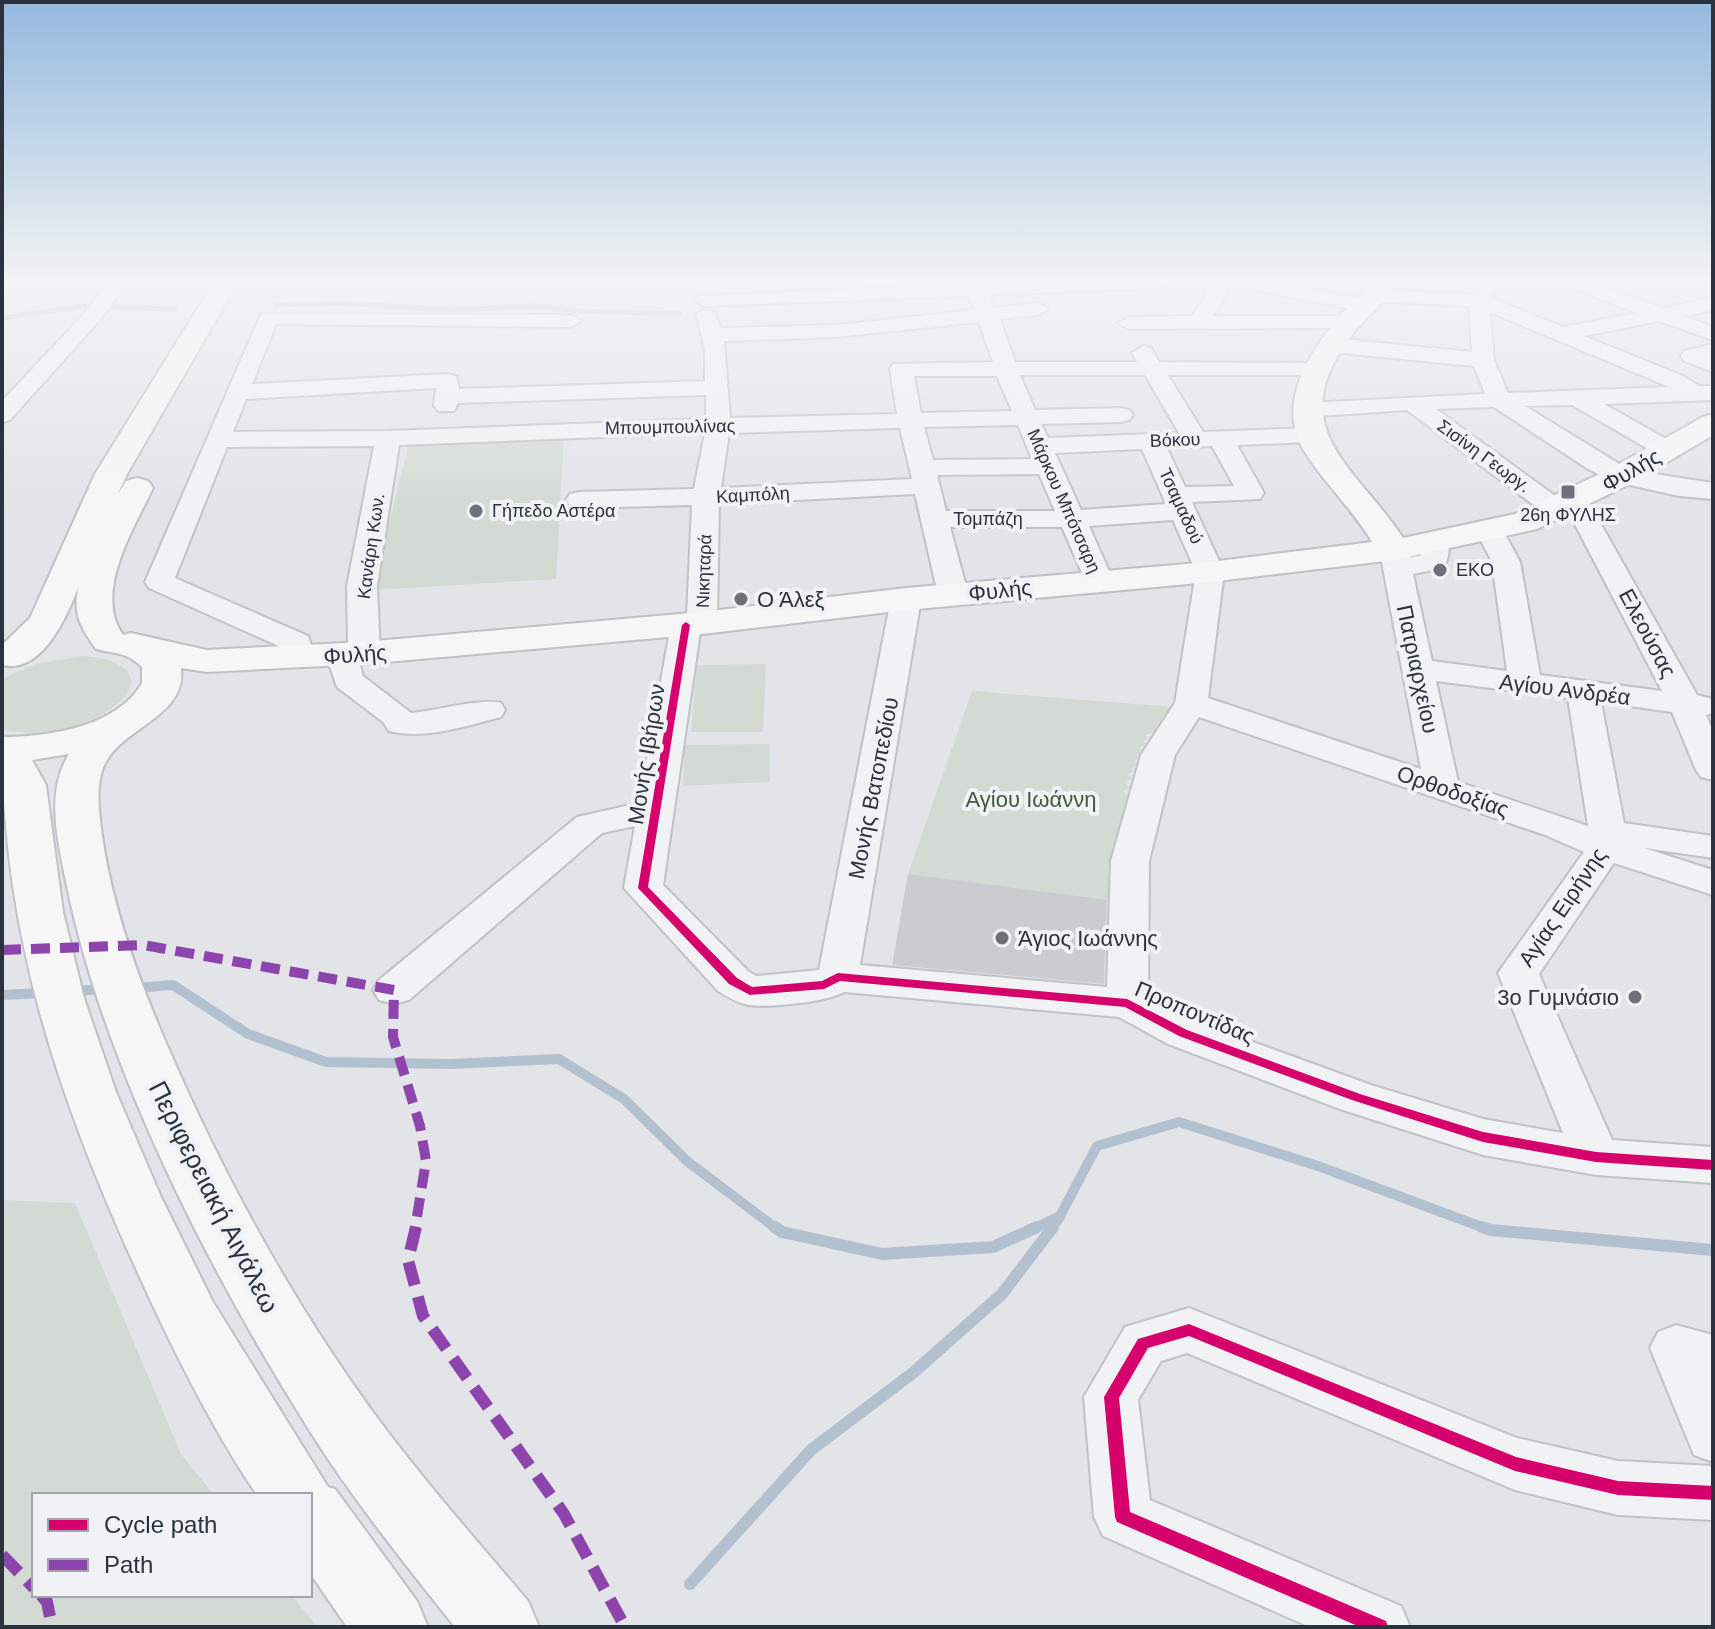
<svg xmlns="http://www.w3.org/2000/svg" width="1715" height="1629" font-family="Helvetica,sans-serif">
<rect width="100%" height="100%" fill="#e2e4e7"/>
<path fill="#d3dad3" d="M564 435 556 579 373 590 409 443Z
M83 656C145 661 146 694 93 719 65 732 32 736 2 730V679L35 664Z
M766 664 763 732H691L697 665Z
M972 691 1173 707 1164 728 1145 736 1147 739 1143 741 1146 744 1139 748 1142 752 1136 755 1140 758 1134 761 1138 765 1131 768 1134 772 1128 774 1132 779 1124 782 1130 788 1123 791 1128 796 1140 793 1108 901 908 874Z
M770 744V782L683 786 684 745Z
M2 1200 75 1203 181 1454 214 1495H34V1595H292L317 1627H2Z"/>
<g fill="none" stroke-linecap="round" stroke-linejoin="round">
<path stroke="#b3c0cf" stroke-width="5" d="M276 305 339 303 450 310 535 306 581 311 679 314
M105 307 175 309
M2 318 85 306"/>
<path stroke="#b3c0cf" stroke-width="10" d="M135 988 173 985 248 1034 326 1062 451 1064 559 1059 624 1099 687 1161 777 1229
M75 991 105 989
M2 995 45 993
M1033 1229 1060 1216 1097 1146 1179 1122 1318 1166 1487 1229
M1051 1229 1060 1217"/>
<path stroke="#b3c0cf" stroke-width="12" d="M775 1227 782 1232 882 1254 993 1247 1037 1227
M1482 1227 1491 1230 1713 1250
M690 1584 811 1450 914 1372 1002 1294 1053 1227"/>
</g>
<path fill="#cacccf" d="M908 874 1107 900 1104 984 892 965Z"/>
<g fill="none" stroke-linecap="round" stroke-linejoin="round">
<g stroke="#c1c2c5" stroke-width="4">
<path id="minor" d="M108 282H128L99 321 10 420 2 422V401L85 313Z
M1012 282H1169L1159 288 988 295 994 308 1038 303 1048 309 1038 315 1000 319 1015 362H1137L1132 353 1143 346 1151 348 1159 362 1328 363 1331 368 1320 375H1168L1203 432 1311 428 1320 430 1323 435 1320 440 1311 442 1237 445 1264 493 1260 499 1192 502 1224 572 1208 698 1421 769 1383 568 1380 550 1384 544 1394 542 1404 544 1410 557 1420 556 1425 537 1435 535 1445 537C1451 546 1449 559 1443 568L1413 574 1432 661 1507 671 1492 562 1476 531 1480 525 1490 523 1500 525 1520 562 1540 675 1662 691 1568 511 1556 517 1547 515 1407 410 1306 417 1298 415 1294 410 1298 405 1306 403 1485 394 1474 366 1330 352 1319 345 1330 338 1472 352 1469 306 1370 301 1372 305 1369 309 1362 311 1244 288 1234 282H1274L1365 300 1363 296 1366 292 1373 290 1473 294 1480 282H1500L1491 298 1563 327 1637 313 1567 286 1564 282H1592L1662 308 1713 298V310L1684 316 1713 327V340L1659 321 1584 336 1683 376 1699 386H1713V400L1604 404 1675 444 1678 449 1675 454H1657L1572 405 1525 406 1629 470 1713 483V499L1679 496 1612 481 1588 469 1494 407 1436 409 1562 501 1566 494H1584L1697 695 1713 699V713L1706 715 1713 731V780L1701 777 1696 770 1672 712 1601 702 1624 823 1713 836V858L1644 848 1713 870V895L1614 863 1539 974 1612 1140 1713 1147V1183L1596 1175 1483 1155 1340 1109 1168 1044 1119 1017 844 992C827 1002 769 1008 748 1005 737 1003 728 997 718 991L624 888 635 826 602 833 409 1000 394 1004 379 1000 373 990 379 980 577 817 639 803 671 625 675 619 687 616 692 505 579 508 570 506 566 500 570 494 579 492 694 489 705 433 399 445 377 586 380 653 375 660 359 661 363 676 411 713C435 711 481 698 501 703L505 710 501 717C466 726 425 740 389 731L383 722 337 687 326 655 331 648 348 647 347 586 374 446 227 447 175 578 308 636 316 658 311 665 300 667 289 665 283 648 149 588 145 582 261 314 571 315 581 321 571 327 276 324 252 384 448 374 456 376 459 389 705 381V351L697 315 700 311H714L721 328 836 325 975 310 968 296 704 306 694 300 697 296ZM1490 312 1667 386 1670 387 1508 393 1494 360ZM979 322 993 362 893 364 890 369 897 414 730 418 724 341 836 337ZM1020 375H1145L1179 433 1048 438 1041 424 1121 422 1129 420 1133 415 1129 410 1121 408 1035 410ZM914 376H997L1012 411 921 413ZM436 388 434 406 438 411H454L458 403 706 395V419L388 431 233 432 246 399ZM1018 425 1032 459 933 460 924 427ZM900 428 912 479 721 488 729 433ZM1212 446 1234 486 1185 487 1167 448ZM1142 449 1166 504 1081 510 1055 453ZM1039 474 1055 511H946L937 475ZM915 494 938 594 943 600 953 603 963 600 968 594 950 527H1062L1085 580 1089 586 1099 589 1109 586 1113 580 1089 526 1173 520 1196 572 1175 703 1141 755 1111 861 1107 987 860 965 921 599 916 593 906 590 896 593 891 599 819 970 756 976 748 971 663 885 700 632 713 629 717 623 719 504ZM1436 681 1568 698 1588 826 1458 782ZM1199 717 1545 835 1584 852 1498 973 1563 1133 1483 1119 1371 1085 1198 1022 1148 996 1149 861 1175 755Z
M1208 282H1228L1225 298 1213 316H1347L1358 322 1347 328 1129 329 1118 323 1129 317 1191 316 1205 298Z
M1713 344V372L1684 361 1681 356 1684 351Z
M1189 1308 1517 1438 1618 1461 1713 1466V1520L1618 1515 1515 1490 1187 1353 1161 1361 1138 1400 1150 1500 1401 1606 1410 1627H1310L1103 1536 1094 1517 1084 1397 1125 1327Z
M1676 1325 1713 1335V1462L1694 1455 1650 1348 1658 1332Z"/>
</g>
<g stroke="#bfc1c4" stroke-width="4">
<path id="major" d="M214 282H238L127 474 118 494 126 481 137 478 148 481 153 488C134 528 93 593 123 635L131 633 207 650 364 642 702 612 906 588 1210 562 1372 542C1354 511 1326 485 1306 454 1266 393 1330 323 1373 282H1399C1385 302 1365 318 1350 337 1282 430 1355 465 1403 538L1515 514 1610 469 1703 417 1713 414V435L1632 483 1537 529 1394 560 1210 582 906 610 702 634 364 664 207 672 181 668C187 713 130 726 109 757 98 772 98 792 99 810 106 892 137 977 170 1052 226 1181 295 1306 378 1419 425 1482 477 1541 528 1601L539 1627H455C405 1564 354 1501 311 1433 210 1273 102 1064 65 877 57 837 46 791 69 754L32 760 46 785 63 912 84 998 116 1092 161 1197 213 1302 328 1487 335 1489 417 1601 428 1627H347L310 1573V1495H257C212 1429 170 1344 137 1271 57 1096 2 931 2 737 48 737 117 727 142 683V667C127 652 115 654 96 649 80 627 72 613 79 585 68 615 42 675 2 665V645L30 618 95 474Z"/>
</g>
<use href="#minor" fill="#f1f2f4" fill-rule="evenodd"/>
<use href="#major" fill="#f6f6f6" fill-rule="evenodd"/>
<path stroke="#8e44ad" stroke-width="10" stroke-dasharray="19 10" stroke-linecap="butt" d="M2 950 143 945 394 990 393 1037 420 1126 426 1161 415 1229"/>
<path stroke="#8e44ad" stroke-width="12" stroke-dasharray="24 12" stroke-linecap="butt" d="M416 1227 408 1260 423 1316 564 1514 625 1627
M2 1555 34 1588
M41 1595 47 1602 52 1627"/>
<g stroke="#f0f2f6" stroke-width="5">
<path id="cycleway" d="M686 622 690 625 648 887 737 978 752 987 822 981 838 973 1127 999 1187 1030 1360 1094 1483 1132 1596 1152 1713 1160V1170L1596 1162 1483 1142 1352 1100 1179 1036 1125 1007 840 981 824 989 750 995 729 984 638 888 682 625Z
M1189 1324 1516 1457 1618 1481 1713 1486V1500L1618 1495 1515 1471 1189 1336 1148 1348 1119 1398 1130 1512 1386 1621 1388 1627H1360L1117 1522 1115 1517 1104 1397 1138 1339Z"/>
</g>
<use href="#cycleway" fill="#d6006c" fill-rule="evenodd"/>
</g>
<linearGradient id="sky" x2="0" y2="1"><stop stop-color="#93b9de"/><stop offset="0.55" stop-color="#f2f3f4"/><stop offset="1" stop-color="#f2f3f4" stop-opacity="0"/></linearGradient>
<rect width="1715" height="510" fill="url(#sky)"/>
<g fill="#6b7079" stroke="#f0f2f6" stroke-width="3">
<rect x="1560" y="484" width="16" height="16" rx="4"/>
<circle cx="476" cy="511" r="8"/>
<circle cx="1440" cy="570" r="8"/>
<circle cx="741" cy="599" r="8"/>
<circle cx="1002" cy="938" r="8"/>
<circle cx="1635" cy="997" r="8"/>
</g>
<g text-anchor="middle" stroke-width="8" stroke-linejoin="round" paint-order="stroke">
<g font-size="18" fill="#2b323e" stroke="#f0f2f6">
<text transform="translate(670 427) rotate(-1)" y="6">Μπουμπουλίνας</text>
<text transform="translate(1175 440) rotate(-2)" y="6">Βόκου</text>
<text transform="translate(1484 456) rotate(36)" y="6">Σισίνη Γεωργ.</text>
<text transform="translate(753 495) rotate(-3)" y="6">Καμπόλη</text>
<text transform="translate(1064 501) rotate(66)" y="6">Μάρκου Μπότσαρη</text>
<text transform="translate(1181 506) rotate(65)" y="6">Τσαμαδού</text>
<text x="988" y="525">Τομπάζη</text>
<text transform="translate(371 546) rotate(-82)" y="6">Κανάρη Κων.</text>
<text transform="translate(704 571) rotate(-88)" y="6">Νικηταρά</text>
</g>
<g font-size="18" fill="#2b323e" stroke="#f0f2f6" text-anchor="start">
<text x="492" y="517">Γήπεδο Αστέρα</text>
<text x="1568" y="521" text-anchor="middle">26η ΦΥΛΗΣ</text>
<text x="1456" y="576">EKO</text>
</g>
<g font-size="22" fill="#2b323e" stroke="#f0f2f6">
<text transform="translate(1631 470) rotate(-30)" y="8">Φυλής</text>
<text transform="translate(1000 590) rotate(-6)" y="8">Φυλής</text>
<text transform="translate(1648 633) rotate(62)" y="8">Ελεούσας</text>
<text transform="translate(355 654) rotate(-4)" y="8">Φυλής</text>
<text transform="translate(1418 669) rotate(78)" y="8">Πατριαρχείου</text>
<text transform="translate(1565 689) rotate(7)" y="8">Αγίου Ανδρέα</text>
<text transform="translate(646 754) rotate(-81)" y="8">Μονής Ιβήρων</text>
<text transform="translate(873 788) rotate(-79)" y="8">Μονής Βατοπεδίου</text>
<text transform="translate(1453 791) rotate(19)" y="8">Ορθοδοξίας</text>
<text transform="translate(1562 907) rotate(-56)" y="8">Αγίας Ειρήνης</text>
<text transform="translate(1195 1012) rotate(23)" y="8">Προποντίδας</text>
</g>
<g font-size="22" fill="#2b323e" stroke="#f0f2f6" text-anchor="start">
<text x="757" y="607">Ο Άλεξ</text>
<text x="1018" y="946">Άγιος Ιωάννης</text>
<text x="1619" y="1005" text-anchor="end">3ο Γυμνάσιο</text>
</g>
<g font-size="22" fill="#3f5939" stroke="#f0f2f6">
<text x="1031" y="807">Αγίου Ιωάννη</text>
</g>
<g font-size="26" fill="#2b323e" stroke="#f0f2f6">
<text transform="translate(214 1197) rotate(63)" y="9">Περιφερειακή Αιγάλεω</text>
</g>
</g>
<rect width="1715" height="1629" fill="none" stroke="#2b323e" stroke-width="8"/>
<rect x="32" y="1493" width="280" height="104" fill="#f0f2f6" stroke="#a1a5ac" stroke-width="2"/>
<rect x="48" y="1519" width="40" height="12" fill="#d6006c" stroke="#a1a5ac" stroke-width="2"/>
<text x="104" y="1533" font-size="24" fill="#2b323e">Cycle path</text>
<rect x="48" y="1559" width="40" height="12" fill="#8e44ad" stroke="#a1a5ac" stroke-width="2"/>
<text x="104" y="1573" font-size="24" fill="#2b323e">Path</text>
</svg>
